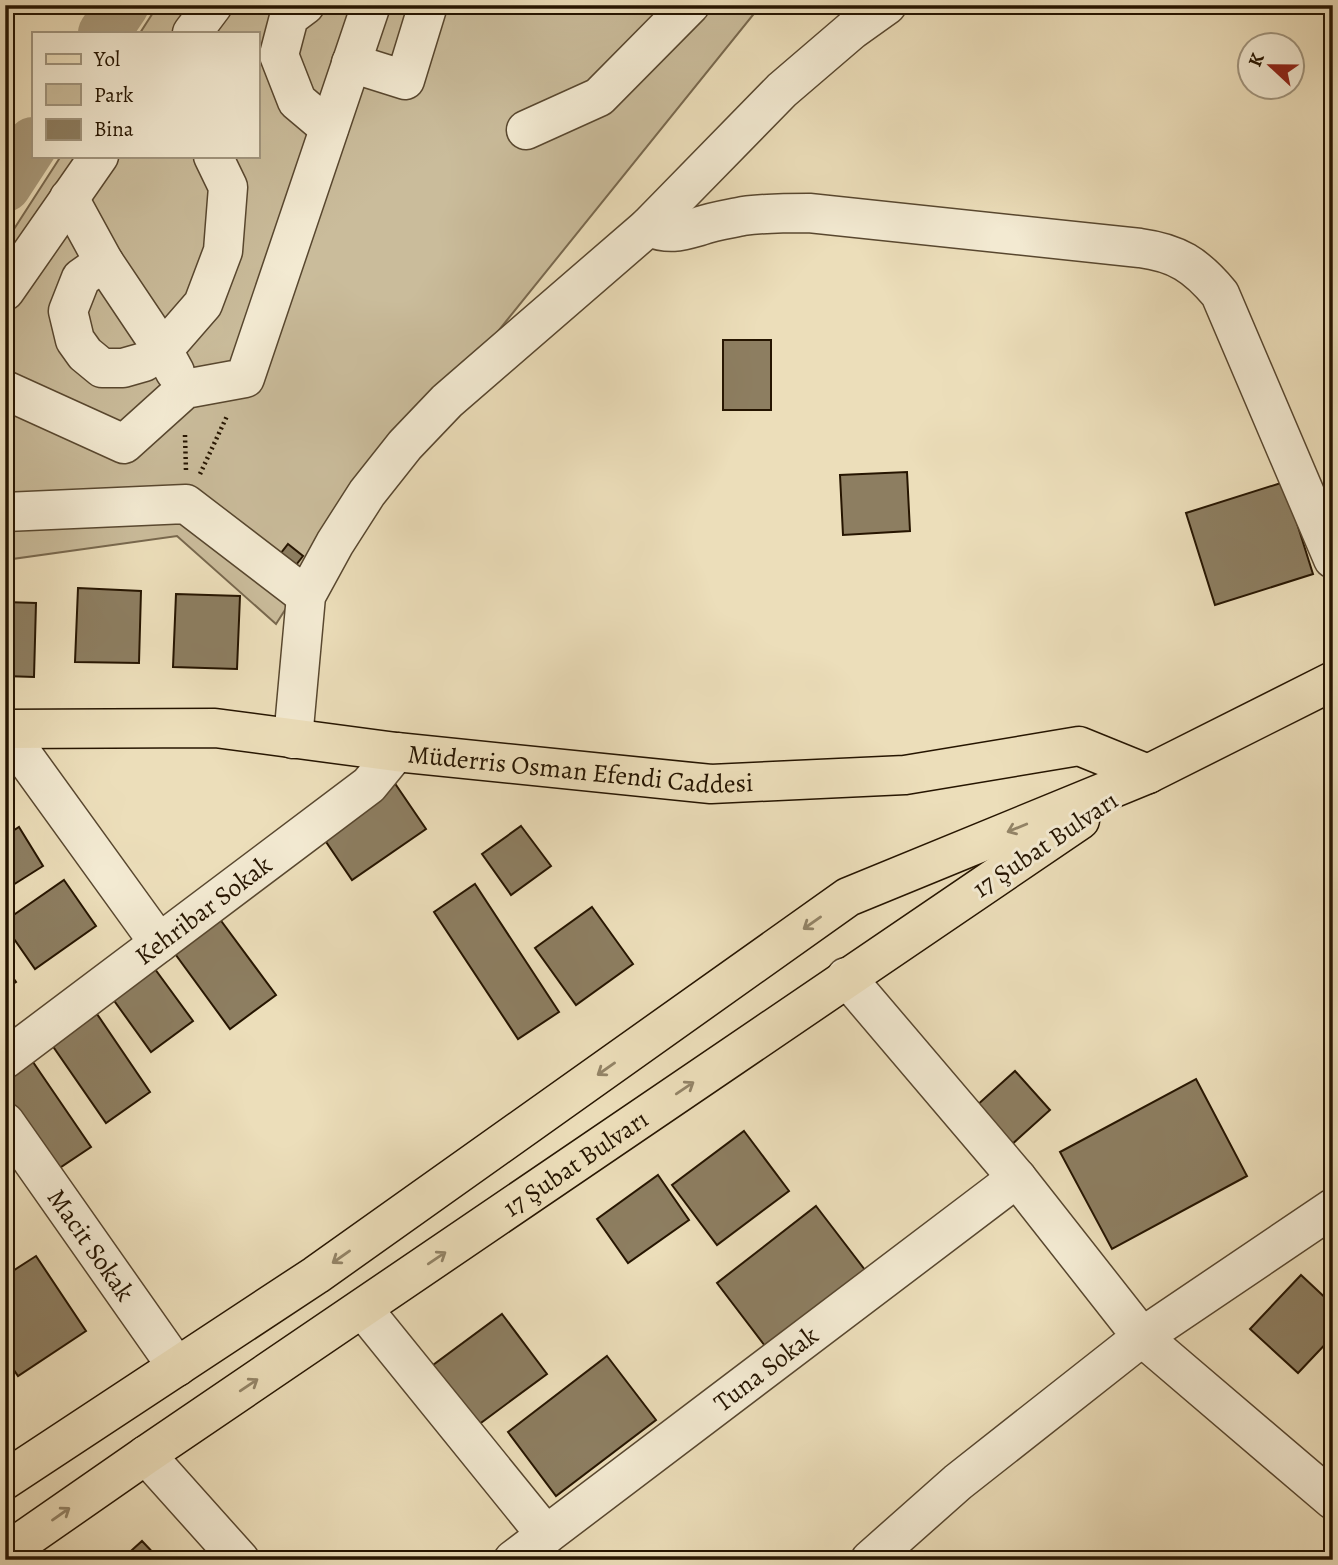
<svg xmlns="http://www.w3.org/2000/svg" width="1338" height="1565" font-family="Alegreya,serif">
<rect width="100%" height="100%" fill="#ecdeba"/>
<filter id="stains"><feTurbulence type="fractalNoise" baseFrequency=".00286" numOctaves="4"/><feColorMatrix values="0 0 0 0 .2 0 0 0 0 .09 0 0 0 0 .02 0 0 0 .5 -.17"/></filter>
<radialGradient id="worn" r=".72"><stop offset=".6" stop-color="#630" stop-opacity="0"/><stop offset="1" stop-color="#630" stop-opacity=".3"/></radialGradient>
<path fill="#cabc9b" stroke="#78684e" stroke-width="2" d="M158 5H761L329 541 276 624 177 536 5 560V243L61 156H257V33H140Z"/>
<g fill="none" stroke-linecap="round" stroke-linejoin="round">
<path stroke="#a99a7b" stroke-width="52" d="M104 33 123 5
M5 186 33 143"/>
</g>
<path fill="#8d7e61" stroke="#261501" stroke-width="2" d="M723 340H771V410H723Z
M907 472 910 531 843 535 840 475Z
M1284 482 1313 574 1215 605 1186 513Z
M288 544 303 556 275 592 260 580Z
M78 588 141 591 139 663 75 662Z
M176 594 240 596 237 669 173 667Z
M5 602 36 603 34 677 5 676Z
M394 782 426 829 352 880 320 833Z
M521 826 551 866 511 895 482 854Z
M19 827 43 866 5 890V836Z
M64 880 96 926 35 969 5 926V921Z
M475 884 559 1012 518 1039 434 912Z
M592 907 633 964 576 1005 535 948Z
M219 918 276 995 230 1029 173 951Z
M152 965 193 1021 151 1052 110 995Z
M5 966 16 982 5 989Z
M97 1014 150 1092 106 1123 52 1045Z
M33 1062 91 1147 55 1171 5 1097V1080Z
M1015 1071 1050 1110 1010 1146 975 1107Z
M1196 1079 1247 1176 1112 1249 1060 1152Z
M744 1131 789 1191 717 1245 672 1185Z
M658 1175 689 1220 628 1263 597 1219Z
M816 1206 865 1270 765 1346 717 1283Z
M36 1256 86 1331 18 1376 5 1357V1276Z
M1301 1275 1333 1305V1336L1298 1373 1250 1329Z
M502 1314 547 1374 474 1428 429 1368Z
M607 1356 656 1420 556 1496 508 1432Z
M142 1541 160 1560H121Z"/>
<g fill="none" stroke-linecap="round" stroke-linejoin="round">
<g stroke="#58472f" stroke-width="41">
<g id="minor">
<path d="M305 5 289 17 279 55 297 101 329 128"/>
<path d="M192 33 213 5"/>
<path d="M351 63 405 80 428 5"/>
<path d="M526 130 599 97 690 5"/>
<path d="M69 198 104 262 163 350 175 372"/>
<path d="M648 227C669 235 679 232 700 226 714 221 729 219 743 216 765 213 787 213 809 213L1140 248C1177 253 1196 265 1220 294L1333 559"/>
<path d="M104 262 81 278 68 311 75 340 85 354 102 368H123L144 362 163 350 203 304 223 251 228 187 213 156"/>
<path d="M5 291 99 156"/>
<path d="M5 390 124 444 185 389 245 378 371 5"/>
<path d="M5 512 186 504 306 596"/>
<path d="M5 730 159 943"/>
<path d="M293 739 306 596 335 543 367 493 405 445 447 401 648 227 782 90 852 30 887 5"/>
<path d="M846 977 1017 1178 1142 1337 958 1482 870 1560"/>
<path id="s1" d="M5 1059 369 785 396 752"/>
<path id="s2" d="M5 1122 177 1367"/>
<path d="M1333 1208 1142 1337 1333 1500"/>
<path d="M363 1309 546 1535"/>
<path d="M146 1455 240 1560"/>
<path id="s3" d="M513 1560 1017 1178"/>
</g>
</g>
<g stroke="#261501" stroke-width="41">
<g id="major">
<path id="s4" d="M5 729 215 728 396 752 711 784 905 775 1079 746 1148 774"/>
</g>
</g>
<g stroke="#261501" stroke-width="41">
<g id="highway">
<path d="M5 1480 316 1275 848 897 1148 774 1333 681"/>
<path id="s5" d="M5 1553 146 1455 1080 820"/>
</g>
</g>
<path stroke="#261501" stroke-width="4.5" stroke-dasharray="2 3.5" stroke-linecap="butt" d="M185 435 186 471
M200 474 227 416"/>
<use href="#minor" stroke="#f3ead2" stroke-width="38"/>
<use href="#major" stroke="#ecdeba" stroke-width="38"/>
<use href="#highway" stroke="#ecdeba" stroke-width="38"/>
</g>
<defs><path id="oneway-shaft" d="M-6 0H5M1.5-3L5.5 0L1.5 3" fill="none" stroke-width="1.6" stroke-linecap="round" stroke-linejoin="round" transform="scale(1.75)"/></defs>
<g stroke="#938467">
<use href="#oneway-shaft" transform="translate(1017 828) rotate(158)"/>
<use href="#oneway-shaft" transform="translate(812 923) rotate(145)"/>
<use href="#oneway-shaft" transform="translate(606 1069) rotate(145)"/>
<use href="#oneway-shaft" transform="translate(685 1088) rotate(-34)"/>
<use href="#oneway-shaft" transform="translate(341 1257) rotate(145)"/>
<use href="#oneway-shaft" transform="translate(437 1258) rotate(-34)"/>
<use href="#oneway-shaft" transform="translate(249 1385) rotate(-34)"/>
<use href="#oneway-shaft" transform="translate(61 1514) rotate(-35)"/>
</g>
<g text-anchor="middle" stroke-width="6" stroke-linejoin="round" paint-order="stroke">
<g font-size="26" fill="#261501" stroke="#f3ead2">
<text dy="9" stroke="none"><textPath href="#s4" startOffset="578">Müderris Osman Efendi Caddesi</textPath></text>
<text transform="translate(1045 844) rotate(-34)" y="9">17 Şubat Bulvarı</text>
<text dy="9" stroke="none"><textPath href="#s1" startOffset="248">Kehribar Sokak</textPath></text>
<text dy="9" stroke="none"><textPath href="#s5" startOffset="691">17 Şubat Bulvarı</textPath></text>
<text dy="9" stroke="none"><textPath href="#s2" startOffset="150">Macit Sokak</textPath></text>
<text dy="9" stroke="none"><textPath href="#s3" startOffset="317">Tuna Sokak</textPath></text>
</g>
</g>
<rect width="1338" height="1565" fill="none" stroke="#ecdeba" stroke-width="28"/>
<rect x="7" y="7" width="1324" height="1551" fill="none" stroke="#261501" stroke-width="3.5"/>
<rect x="14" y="14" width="1310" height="1537" fill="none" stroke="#261501" stroke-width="2"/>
<rect x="32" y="32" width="228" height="126" fill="#f3ead2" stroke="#a1957e" stroke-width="2"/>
<rect x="46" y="54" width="35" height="10" fill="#ecdeba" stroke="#a1957e" stroke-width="2"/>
<text x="94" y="66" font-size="21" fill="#261501">Yol</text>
<rect x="46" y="84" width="35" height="21" fill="#cabc9b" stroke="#a1957e" stroke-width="2"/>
<text x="94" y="102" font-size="21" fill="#261501">Park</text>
<rect x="46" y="119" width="35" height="21" fill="#8d7e61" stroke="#a1957e" stroke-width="2"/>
<text x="94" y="136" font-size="21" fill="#261501">Bina</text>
<g transform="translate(1271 66) rotate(292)"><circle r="33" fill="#f3ead2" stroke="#a1957e" stroke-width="2"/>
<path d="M0-5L12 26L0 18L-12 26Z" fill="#8f2418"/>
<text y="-10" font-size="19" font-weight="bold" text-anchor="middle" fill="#261501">K</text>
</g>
<rect width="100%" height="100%" filter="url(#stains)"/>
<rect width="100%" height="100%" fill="url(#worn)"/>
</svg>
